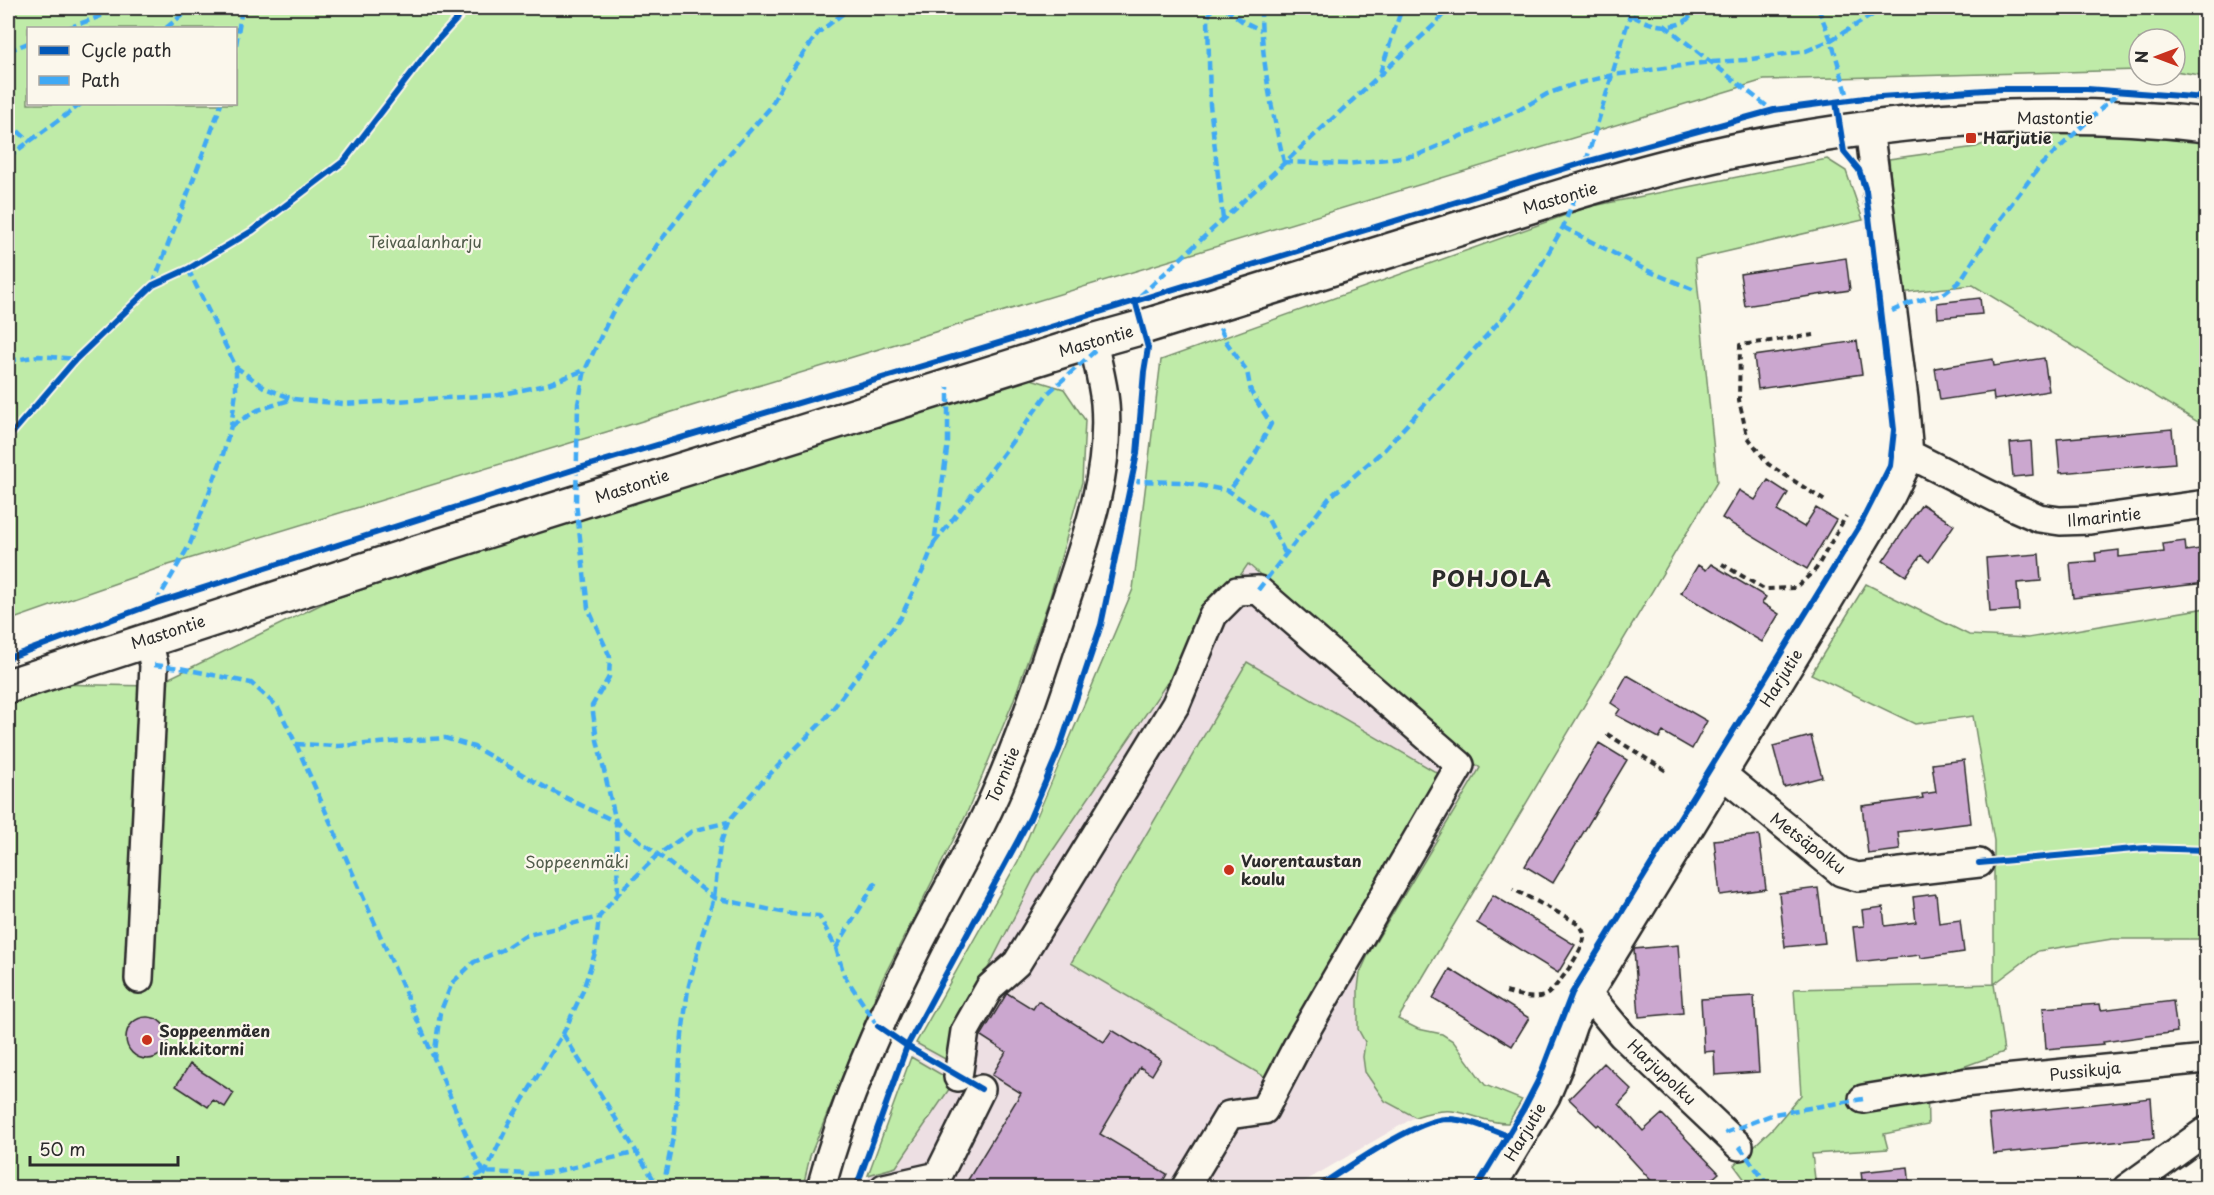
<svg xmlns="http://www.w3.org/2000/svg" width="2214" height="1195" font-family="'Playpen Sans',sans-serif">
<rect width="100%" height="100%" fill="#fbf7ec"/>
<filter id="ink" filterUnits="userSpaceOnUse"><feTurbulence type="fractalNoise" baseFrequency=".0167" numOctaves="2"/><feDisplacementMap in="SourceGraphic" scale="12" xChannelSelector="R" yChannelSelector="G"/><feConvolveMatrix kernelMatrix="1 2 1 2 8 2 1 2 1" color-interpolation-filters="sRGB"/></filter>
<g filter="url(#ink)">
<path fill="#eddfe3" d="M1247 564 1481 768 1369 953 1358 1029 1365 1042 1363 1057 1385 1101 1415 1117 1295 1187 865 1188 916 1043 1018 861 1034 878Z"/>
<path fill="#bfeba8" stroke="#758b6a" stroke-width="1.5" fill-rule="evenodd" d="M8 8H2206V76L2175 71V39H2139V70L1764 80 162 567 8 621ZM236 28V104H28V28Z
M2077 132 2206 142V427L1973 285 1900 293 1889 159 1976 147 2011 133Z
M1827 159 1846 171 1863 220 1695 259 1717 482 1398 1019 1418 1029 1442 1034 1453 1041 1485 1085 1522 1100 1508 1123C1488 1124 1472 1113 1452 1111 1440 1110 1427 1113 1415 1117L1385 1101 1365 1072 1363 1057 1365 1042 1358 1029V989L1360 973 1369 953 1480 768 1248 564 1034 878 950 1043 947 1060 916 1043 1018 861 1133 589 1161 360 1588 207Z
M1031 379 1064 389 1085 420 1082 482 1050 597 1013 702 966 815 881 982 810 1156 803 1187 8 1188V704L46 684 153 686 330 600 728 470Z
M1866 584 1969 635 2028 638 2206 608V939H2112L2038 951 1994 984 2004 1052 1927 1080 1928 1125 1884 1134 1888 1149 1812 1154 1816 1187H1745L1748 1184 1734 1165 1774 1127 1801 1095 1794 989 1994 984V841L1973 716 1915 724 1811 674Z
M1247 662 1446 778 1270 1080 1071 963Z
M911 1057 954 1082 896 1167 868 1175Z"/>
<path fill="#cba7cf" stroke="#2b2b2b" stroke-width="1.5" d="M1846 258 1850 290 1745 306 1740 274Z
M1980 298 1982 314 1938 318 1937 303Z
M1857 341 1862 374 1758 389 1754 356Z
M2044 358 2049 391 1994 400 1993 392 1940 400 1935 368 1993 359 1994 366Z
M2172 429 2175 463 2060 473 2057 439Z
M2031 441 2033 475 2013 477 2010 443Z
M1768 480 1788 493 1777 511 1804 527 1816 508 1836 520 1807 569 1722 518 1739 490 1755 500Z
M1922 504 1954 525 1929 562 1921 555 1906 576 1883 561Z
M2185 541 2186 551 2206 548V583L2073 598 2070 563 2096 561 2095 553 2119 550V557L2164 552 2163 544Z
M2039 554 2041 581 2017 583 2019 610 1990 612 1986 558Z
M1711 564 1766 597 1762 603 1779 614 1762 642 1681 593 1698 565 1706 570Z
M1627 675 1707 721 1692 749 1663 732 1659 738 1616 715 1620 709 1611 703Z
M1811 736 1822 777 1784 787 1773 746Z
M1599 743 1627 760 1553 883 1525 866Z
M1964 760 1971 823 1898 832 1900 850 1868 854 1862 806 1923 798 1922 794 1936 792 1932 764Z
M1759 835 1766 889 1720 895 1714 840Z
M1818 888 1825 943 1785 947 1779 893Z
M1936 894 1939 923 1960 920 1964 952 1921 958 1920 955 1857 962 1853 927 1864 926 1862 910 1883 907 1885 926 1916 922 1913 897Z
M1493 895 1575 945 1558 973 1477 923Z
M1678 945 1683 1013 1639 1017 1634 949Z
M1450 969 1529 1018 1512 1046 1433 998Z
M1007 993 1033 1009 1038 1001 1104 1042 1112 1030 1161 1060 1152 1075 1140 1067 1100 1134 1167 1174 1159 1188H963L1021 1093 992 1075 1006 1052 981 1036Z
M1754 996 1759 1072 1715 1075 1714 1051 1704 1052 1701 999Z
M2173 1001 2177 1032 2103 1042 2104 1044 2046 1049 2043 1008 2100 1004 2101 1010Z
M126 1038a21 21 0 1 1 42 0a21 21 0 1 1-42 0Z
M1604 1063 1632 1090 1619 1104 1643 1131 1662 1114 1719 1173 1702 1188H1658L1599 1124 1597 1126 1569 1099Z
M190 1064 234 1093 225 1107 213 1100 208 1107 176 1086Z
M2151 1098 2154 1138 1993 1154 1989 1115Z
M1908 1167 1910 1188H1863L1861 1172Z"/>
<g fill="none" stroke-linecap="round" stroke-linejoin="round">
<g stroke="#2b2b2b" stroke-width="32">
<path id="minor" d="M1909 454 2014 507 2039 518 2060 521 2090 520 2206 504
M1722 774 1841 872 1858 877 1979 863
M139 979 154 665 148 639
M1588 994 1622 1035 1739 1146
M958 1077 965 1031 990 987 1017 963 1176 704 1213 615 1237 591 1258 590 1460 765 1301 1039 1264 1110 1229 1115 1185 1188
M1863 1099 1963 1083 2206 1059
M821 1188C844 1101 881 1019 921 940 940 902 962 865 980 827 1013 761 1036 690 1059 620 1082 551 1111 477 1105 403 1103 382 1097 362 1093 341
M884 1188 938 1176 981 1089
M1491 1188 1546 1096 1559 1065 1573 1024 1588 994 1817 620 1891 496 1907 463 1909 454 1904 399 1869 128
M2127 1188 2206 1131"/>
</g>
<g stroke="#2b2b2b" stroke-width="38">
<path id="major" d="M8 686 413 554 1093 341 1143 327C1235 298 1328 270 1420 241 1528 207 1637 170 1748 148 1898 118 2054 107 2206 125"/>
</g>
<path stroke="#2b2b2b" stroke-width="4" stroke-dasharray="6 4.5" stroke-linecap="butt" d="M1814 335 1740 345 1739 400 1747 436 1768 464 1825 501
M1722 564 1764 589 1796 588 1816 569 1846 516
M1607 734 1668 772
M1506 992C1518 995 1531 1000 1544 996 1554 993 1584 949 1584 938 1585 931 1581 927 1576 922L1513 889"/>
<use href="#minor" stroke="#fbf7ec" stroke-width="27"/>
<use href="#major" stroke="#fbf7ec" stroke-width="33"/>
<path stroke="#3fa9f5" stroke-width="4.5" stroke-dasharray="9 4.5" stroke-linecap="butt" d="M1212 8 1208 17 1210 105 1223 219
M1225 8 1242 21 1261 30
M1261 8C1261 60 1272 111 1284 162
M1621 8C1638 21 1663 32 1684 22 1689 19 1694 12 1698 8
M1818 8 1831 40 1849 100
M1664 25 1773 111
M68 28 123 8
M166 28 191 8
M236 45 242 8
M8 51 28 43
M1380 73 1402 8
M8 122 30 142
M8 157 81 104
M1284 162 1348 164 1418 155 1519 110 1547 94 1575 84 1613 75 1710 62 1745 60 1806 51 1831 40 1884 8
M1586 162 1630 15
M1563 227 1646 270 1697 291
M188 269 236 367 265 388 293 399 343 404 499 395 545 385 585 370
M153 285C175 224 200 165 221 104
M1140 296 1433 26 1449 8
M1892 311 1910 303 1945 293 1960 281 2000 219 2040 166 2120 91
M1220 328 1227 343 1247 371 1251 392 1271 424 1251 462 1229 491
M8 361 39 356 76 359
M231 426 258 410 293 399
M1131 481 1183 482 1229 491 1267 517 1285 553
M934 543 986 477 1048 393 1095 351
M1258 590 1330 497 1385 449 1514 305 1536 274 1563 227 1577 192
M156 603 190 544 222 458 231 426 236 392V367
M154 665 180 668 251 683 278 707 296 744 338 746 445 738 474 747 550 790 616 822 714 898 791 914 819 916 836 948 844 975 878 1026
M296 744 434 1058
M618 894 616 822 597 740 592 706 609 677 610 657 588 608 576 503 578 404 585 370 612 313 657 245 731 152 770 108 784 81 818 33 850 8
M836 948 877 880
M563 1034 659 1188
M1725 1133 1774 1114 1863 1099
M1739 1146 1770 1188
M484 1172 475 1156 434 1058 440 1013 452 983 474 962 502 950 524 936 599 917
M451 1188 484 1172 532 1174 553 1172 638 1152
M478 1188 510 1121 563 1034 582 993 595 953 599 917 618 894 659 854 692 831 728 822
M663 1188 674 1132 682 1035 688 989 701 938 714 898 720 845 728 822 761 783 826 718 901 617 925 566 934 543 948 442V387"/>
<g stroke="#fbf7ec" stroke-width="10">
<path id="cycleway" d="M8 438 76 359 153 285 188 269 252 231 344 161 433 45 467 8
M8 658 156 603 576 469 963 354 1586 162 1774 110 1865 98 2001 89H2087L2206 98
M1979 863 2145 848 2206 850
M878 1026 907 1046 981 1089
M856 1188 907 1046 1030 818 1059 750 1101 625 1137 454 1144 372 1148 348 1135 300
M1316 1188C1344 1170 1415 1120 1446 1119 1468 1119 1488 1128 1508 1136
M1476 1188 1523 1110 1538 1081 1572 993 1860 525 1890 466 1894 430 1891 403 1866 191 1859 170 1844 152 1836 102"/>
</g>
<use href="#cycleway" stroke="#0057b8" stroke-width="6"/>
</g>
</g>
<g fill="#c8321e" stroke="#fbf7ec" stroke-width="2">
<rect x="1965" y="132" width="12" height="12" rx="3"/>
<circle cx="1229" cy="870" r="6"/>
<circle cx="147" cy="1040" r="6"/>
</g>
<g text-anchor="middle" stroke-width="4.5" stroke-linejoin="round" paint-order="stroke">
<g font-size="16" fill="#2b2b2b" stroke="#fbf7ec">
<text x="2055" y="124">Mastontie</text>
<text transform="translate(1560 198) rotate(-16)" y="6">Mastontie</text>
<text transform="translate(1096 341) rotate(-16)" y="6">Mastontie</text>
<text transform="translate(632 486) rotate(-18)" y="6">Mastontie</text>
<text transform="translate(2104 517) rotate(-6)" y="6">Ilmarintie</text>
<text transform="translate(168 632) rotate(-18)" y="6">Mastontie</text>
<text transform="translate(1781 678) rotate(-58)" y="6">Harjutie</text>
<text transform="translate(1003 775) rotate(-67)" y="6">Tornitie</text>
<text transform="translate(1808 843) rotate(37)" y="6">Metsäpolku</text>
<text transform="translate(2085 1071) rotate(-6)" y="6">Pussikuja</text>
<text transform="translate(1662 1072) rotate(43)" y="6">Harjupolku</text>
<text transform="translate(1525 1132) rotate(-59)" y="6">Harjutie</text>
</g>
<g font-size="16" font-weight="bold" fill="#2b2b2b" stroke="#fbf7ec" text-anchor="start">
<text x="1983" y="144">Harjutie</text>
<text x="1241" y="867">Vuorentaustan<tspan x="1241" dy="18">koulu</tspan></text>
<text x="159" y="1037">Soppeenmäen<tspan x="159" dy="18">linkkitorni</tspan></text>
</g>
<g font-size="16" fill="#505b4a" stroke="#fbf7ec">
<text x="425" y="248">Teivaalanharju</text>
<text x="577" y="868">Soppeenmäki</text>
</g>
<g font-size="22" font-weight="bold" letter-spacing="1.5" fill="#2b2b2b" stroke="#fbf7ec">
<text x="1492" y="587">POHJOLA</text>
</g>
</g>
<rect width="2214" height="1195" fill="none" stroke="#fbf7ec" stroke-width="30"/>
<rect x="15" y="15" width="2184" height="1165" fill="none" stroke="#2b2b2b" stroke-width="2" filter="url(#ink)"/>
<rect x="27" y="27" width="210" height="78" fill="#fbf7ec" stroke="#a8a59f" stroke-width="1.5"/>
<rect x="39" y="46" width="30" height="9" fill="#0057b8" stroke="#a8a59f" stroke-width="1.5"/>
<text x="81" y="57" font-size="18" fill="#2b2b2b">Cycle path</text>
<rect x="39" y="76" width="30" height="9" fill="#3fa9f5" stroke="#a8a59f" stroke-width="1.5"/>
<text x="81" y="87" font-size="18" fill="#2b2b2b">Path</text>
<g transform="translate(2157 57) rotate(270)"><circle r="28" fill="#fbf7ec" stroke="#a8a59f" stroke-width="1.5"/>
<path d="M0-4.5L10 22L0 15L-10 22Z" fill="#c8321e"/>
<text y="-9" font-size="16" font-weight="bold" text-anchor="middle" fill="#2b2b2b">N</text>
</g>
<path d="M30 1156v9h148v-9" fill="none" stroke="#2b2b2b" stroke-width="3"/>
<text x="39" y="1156" font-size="18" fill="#2b2b2b" stroke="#fbf7ec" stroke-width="4.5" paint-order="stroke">50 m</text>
</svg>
